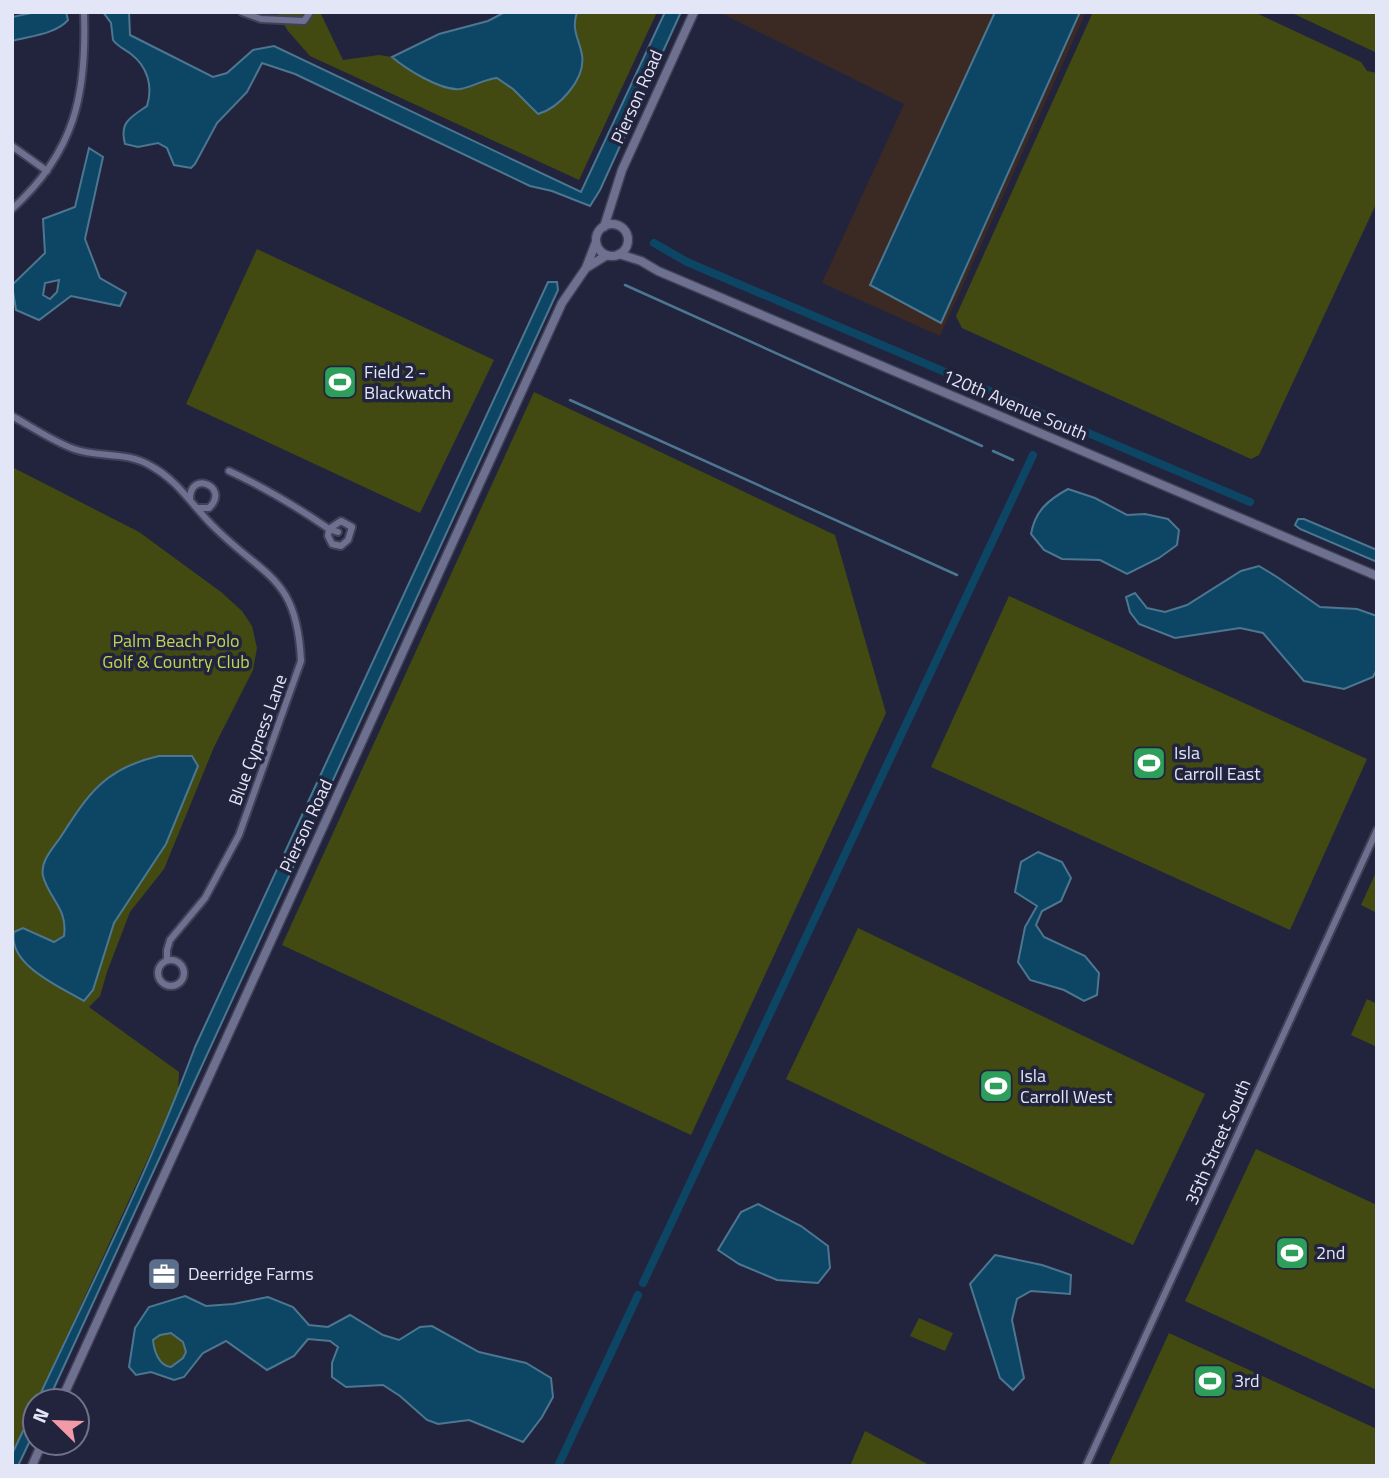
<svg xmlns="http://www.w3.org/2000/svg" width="1389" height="1478" font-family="'Titillium Web',sans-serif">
<rect width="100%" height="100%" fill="#22243e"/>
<path fill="#3b2923" d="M719 12H1086L940 336 822 283 904 104Z"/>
<path fill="#434a11" d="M277 12H320L343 60 379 55 392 57 439 34 488 21 505 12H657L579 180 310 56 288 31Z
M1093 12H1254L1361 62 1367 71 1377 73V202L1259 455 1251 459 962 328 956 316Z
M1290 12H1377V53Z
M257 249 494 360 420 513 186 404Z
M534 392 835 535 886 713 691 1135 282 945Z
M12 467 139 532 221 592 242 611 252 626 257 648 253 670 214 747 164 869 130 912 107 972 100 996 89 1007 179 1072 178 1093 37 1401H35V1406L12 1454Z
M1009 596 1367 759 1290 930 931 767Z
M1377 870V913L1361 905Z
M858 928 1205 1094 1133 1245 786 1079Z
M1367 999 1377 1004V1047L1351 1035Z
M1256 1149 1377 1205V1390L1185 1301Z
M919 1318 953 1333 945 1351 910 1336Z
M171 1333 183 1342 186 1352 183 1358 171 1367C159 1366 154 1351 153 1340L160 1335Z
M1169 1333 1377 1429V1466H1108Z
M865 1431 931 1466H850Z"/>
<path fill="#0d4664" stroke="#4d7690" stroke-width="2" fill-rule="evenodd" d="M36 12H66L68 20C56 34 30 36 12 41V17Z
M103 12H129L130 35 213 77 227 73 253 50 274 46 581 192 665 12H681L600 190 590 206 552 191 530 186 295 74 262 63 247 92 217 123 195 164 191 168 174 165 167 148 158 143 138 147 125 144C119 122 131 117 147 106 153 87 148 67 131 54 125 49 118 47 113 40L111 23Z
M505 12H577C571 31 579 38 582 55 586 79 559 108 538 114L513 89 497 78C484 79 473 87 460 89 441 91 406 69 392 57L439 34 488 21Z
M995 12H1080L941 323 870 285Z
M89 148 103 157 85 239 100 278 126 293 120 306 71 296 39 320 16 310 12 285 45 253 43 219 75 207ZM59 280 57 292 50 299 43 295 45 283Z
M548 282H557L558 290 48 1401H37C92 1284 150 1168 195 1047Z
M1068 489 1095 498 1127 515 1145 514 1168 519 1179 530 1177 545 1159 558 1127 574 1100 560 1062 559 1044 550 1031 534C1035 511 1048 500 1068 489Z
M1298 519H1304L1377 550V562L1300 529 1295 525Z
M1259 566 1277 577 1320 607 1357 609 1377 616V669L1373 677 1344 689 1304 681 1263 633 1240 628 1175 638 1139 624 1130 612 1126 597 1135 593 1147 608 1165 612 1187 605 1241 571Z
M159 756H192L198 766 166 844 114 923 93 990 84 1001C60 987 8 965 14 932L23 928 54 942 64 936C68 908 49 899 43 876 40 862 52 849 60 838 88 794 105 768 159 756Z
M1038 852 1062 862 1071 878 1061 901 1042 911 1036 925 1044 937 1085 956 1099 973 1097 995 1084 1001 1064 990 1030 980 1018 962 1025 927 1037 906 1015 892 1021 862Z
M758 1204 801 1226 828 1246 830 1268 818 1283 777 1280 739 1264 718 1250 741 1212Z
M995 1255 1042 1265 1071 1275 1070 1294 1031 1291 1017 1299 1012 1320 1024 1378 1013 1390 1000 1378 970 1284Z
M185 1296 206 1306 233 1304 268 1297 293 1307 309 1325 328 1327 350 1315 383 1335 399 1340 420 1327 432 1326 479 1352 526 1363 551 1378 553 1397 542 1417 523 1442 469 1420 438 1424 427 1420 400 1396 383 1385 346 1387 332 1377V1363L338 1347 330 1341 308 1339 294 1356 267 1370 226 1341 203 1353 184 1377 174 1380 151 1372 136 1375 129 1367 135 1328 149 1307ZM171 1333 183 1342 186 1352 183 1358 171 1367C159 1366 154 1351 153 1340L160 1335Z
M35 1406V1430L18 1466H12V1454Z"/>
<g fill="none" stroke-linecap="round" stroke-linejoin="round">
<path stroke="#4d7690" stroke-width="2.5" d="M625 285 982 446
M570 400 957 575
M993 451 1013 460"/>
<path stroke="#0d4664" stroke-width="8" d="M654 243 687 262 1250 502
M643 1283 1033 455
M558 1466 638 1295"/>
<g stroke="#404057" stroke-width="10">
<path id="minor" d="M242 12 261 19 304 21 310 12
M12 146 47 171
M12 209C75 152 87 94 84 12
M12 416C32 427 52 441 74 449 99 458 127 451 151 466 177 480 192 505 212 525 264 578 297 575 301 661L239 835 205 898 170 940 167 950V960
M229 471C264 487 297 507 329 529L328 536 332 544 341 546 348 540 352 527 341 521 329 529 338 532
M190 500C189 469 231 487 209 508H198
M158 973a13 13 0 1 1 26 0a13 13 0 1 1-26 0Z
M1086 1466 1377 830"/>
</g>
<g stroke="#404057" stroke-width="11">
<path id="tertiary" d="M596 240a16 16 0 1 1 32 0a16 16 0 1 1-32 0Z
M604 227 622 170 694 12
M619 254 641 261 658 271 1377 576
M586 268 607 255
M61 1401 562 303 586 268 596 242
M32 1466 42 1443"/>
</g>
<use href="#minor" stroke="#6d708f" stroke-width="6"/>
<use href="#tertiary" stroke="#6d708f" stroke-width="8"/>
</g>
<defs>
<g id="stadium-square" transform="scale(1.75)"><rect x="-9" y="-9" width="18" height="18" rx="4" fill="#2e9e5b" stroke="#22243e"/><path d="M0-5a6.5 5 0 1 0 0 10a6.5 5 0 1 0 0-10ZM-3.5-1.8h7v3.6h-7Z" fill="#fff"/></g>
<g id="office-square" transform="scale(1.75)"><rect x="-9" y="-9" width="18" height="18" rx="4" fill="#5c6f8a" stroke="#22243e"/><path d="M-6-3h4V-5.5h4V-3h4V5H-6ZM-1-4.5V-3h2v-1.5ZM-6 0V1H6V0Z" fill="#fff"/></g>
</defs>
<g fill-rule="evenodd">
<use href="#stadium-square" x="340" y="382"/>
<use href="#stadium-square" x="1149" y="763"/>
<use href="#stadium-square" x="996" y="1086"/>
<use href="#stadium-square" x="1292" y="1253"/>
<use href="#office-square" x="164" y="1274"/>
<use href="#stadium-square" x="1210" y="1381"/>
</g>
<g text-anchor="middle" stroke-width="7" stroke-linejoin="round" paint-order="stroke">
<g font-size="18" fill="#e3e6f7" stroke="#22243e">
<text transform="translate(637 97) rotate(-66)" y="6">Pierson Road</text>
<text transform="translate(1015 405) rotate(23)" y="6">120th Avenue South</text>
<text transform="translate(258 740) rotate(-70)" y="6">Blue Cypress Lane</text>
<text transform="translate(306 826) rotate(-65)" y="6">Pierson Road</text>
<text transform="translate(1218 1142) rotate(-66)" y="6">35th Street South</text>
</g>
<g font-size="18" fill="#e3e6f7" stroke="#22243e" text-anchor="start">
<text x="364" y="378">Field 2 -<tspan x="364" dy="21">Blackwatch</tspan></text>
<text x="1174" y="759">Isla<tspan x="1174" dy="21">Carroll East</tspan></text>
<text x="1020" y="1082">Isla<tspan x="1020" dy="21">Carroll West</tspan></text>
<text x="1316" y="1259">2nd</text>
<text x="188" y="1280">Deerridge Farms</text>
<text x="1234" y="1387">3rd</text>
</g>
<g font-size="18" fill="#c2d452" stroke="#22243e">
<text x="176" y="647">Palm Beach Polo<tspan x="176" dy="21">Golf &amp; Country Club</tspan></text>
</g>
</g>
<rect width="1389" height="1478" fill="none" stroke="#e3e6f7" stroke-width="28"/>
<g transform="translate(56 1422) rotate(293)"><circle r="33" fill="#22243e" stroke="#6f7288" stroke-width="2"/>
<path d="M0-5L12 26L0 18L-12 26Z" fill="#f39aa8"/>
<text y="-10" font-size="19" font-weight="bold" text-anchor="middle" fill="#e3e6f7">N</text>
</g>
</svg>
